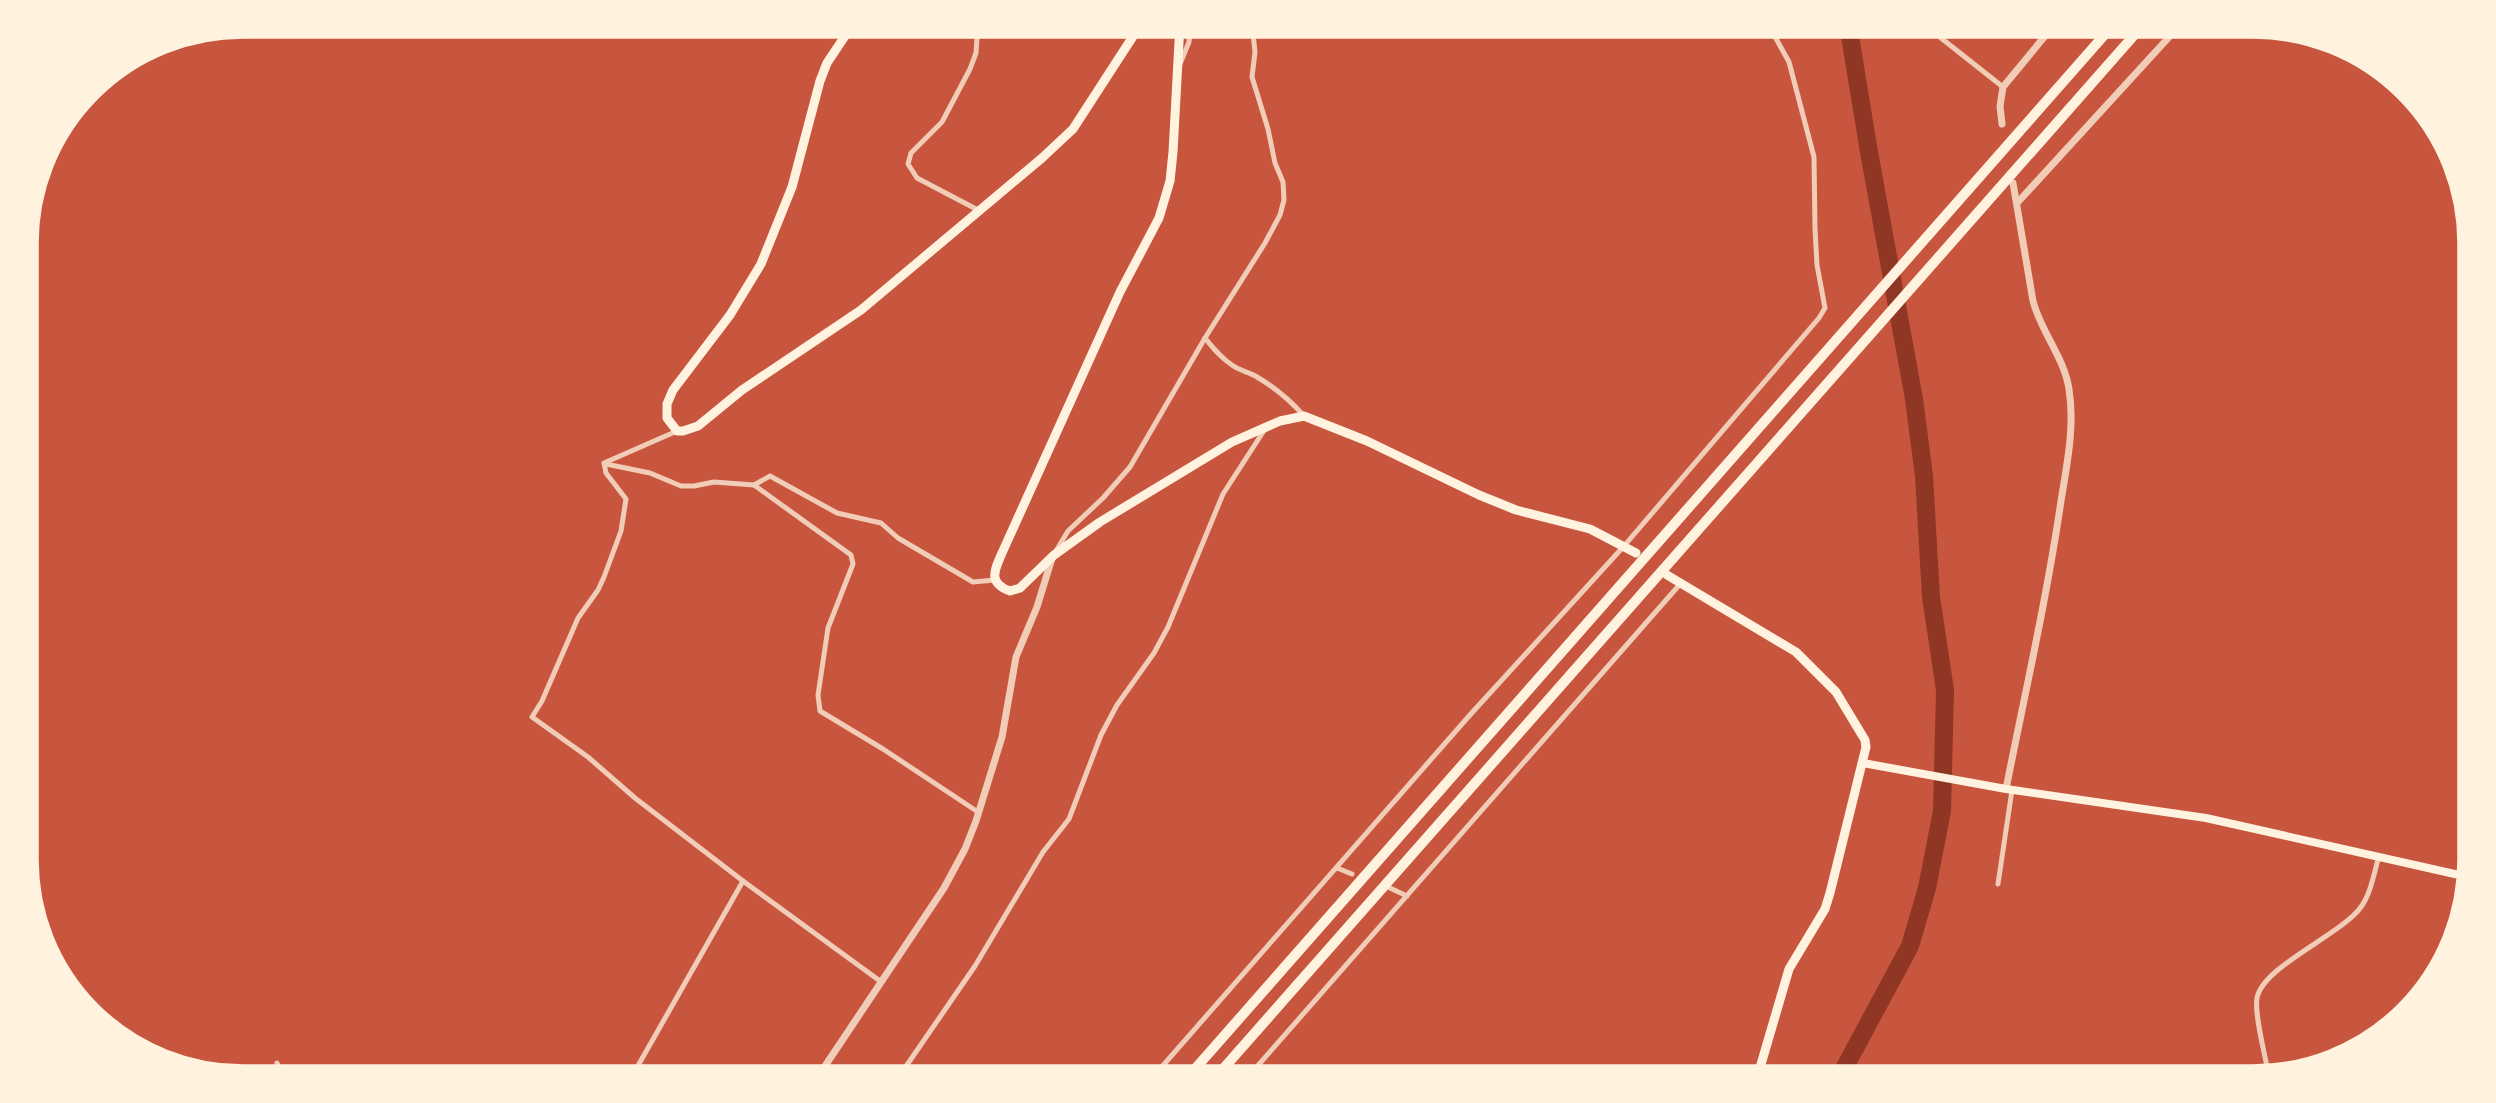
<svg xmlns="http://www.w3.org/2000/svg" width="2496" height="1103" viewBox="0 0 2496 1103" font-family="Barlow,sans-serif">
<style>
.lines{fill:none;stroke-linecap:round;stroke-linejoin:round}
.river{stroke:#8f3625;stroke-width:18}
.minor{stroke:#f1ccb7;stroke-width:5}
.tertiary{stroke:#f1ccb7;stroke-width:7}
.secondary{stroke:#fff3e0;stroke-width:8}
.primary{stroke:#fff3e0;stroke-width:9}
.motorway{stroke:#fff3e0;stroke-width:10}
.rim{fill:none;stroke:#fff3e0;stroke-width:3.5}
</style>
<rect width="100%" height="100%" fill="#c8553d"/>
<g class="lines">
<!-- river -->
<polyline class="river" points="1839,1078 1910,946 1927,888 1942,811 1945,690 1931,597 1924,476 1914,399 1869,152 1848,24"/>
<!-- minor -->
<g class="minor">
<polyline points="978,24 976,53 970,69 942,122 911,153 908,164 917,178 978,210"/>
<polyline points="1938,24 1941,38 2003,87"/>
<polyline points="1180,64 1189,42 1191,24"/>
<path d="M1205 338C1213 348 1221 358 1232 365 1240 371 1249 372 1257 377 1274 387 1291 401 1304 416"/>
<polyline points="677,431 604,463 606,473 626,499 621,531 604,577 598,590 578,618 542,701 532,717 588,757 635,798 743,881 880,981"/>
<polyline points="606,464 650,473 681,486 694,486 714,482 754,485 851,555 853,564 828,628 818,695 820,711 883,749 978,812"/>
<polyline points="754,485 770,476 837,513 881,523 898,538 973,582 995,580"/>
<polyline points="1056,551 1068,531 1103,498 1130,467 1205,338 1265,243 1280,215 1284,200 1283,182 1275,163 1268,129 1252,77 1255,52 1252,24"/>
<polyline points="1337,868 1352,874"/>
<polyline points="1998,884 2012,790"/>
<polyline points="1390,888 1407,896"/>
<polyline points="277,1063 283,1078"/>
<path d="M2269 1077C2266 1058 2254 1015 2257 998 2263 966 2341 935 2361 907 2371 893 2374 873 2379 856"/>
<polyline points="550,1078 558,1078"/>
<polyline points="631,1078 743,881"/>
<polyline points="898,1078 975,966 1043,852 1069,819 1101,735 1117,705 1154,653 1168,627 1223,494 1265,429"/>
<polyline points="1152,1078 1469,716 1624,546 1819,318 1825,308 1817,265 1815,229 1814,157 1789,62 1768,24"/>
<polyline points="1247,1078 1681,583"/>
</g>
<!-- tertiary -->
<g class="tertiary">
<polyline points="2002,124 2000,106 2003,87 2055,24"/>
<polyline points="2018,202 2181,24"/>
<path d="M2006 789C2025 693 2047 597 2061 501 2067 464 2075 426 2069 389 2064 357 2041 332 2033 301L2013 183"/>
<polyline points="817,1078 944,888 965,849 976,821 1002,737 1016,657 1037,607 1053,555"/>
</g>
<!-- secondary -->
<polyline class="secondary" points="1863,763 2006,789 2206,818 2468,877"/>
<!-- primary -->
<g class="primary">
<polyline points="853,24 827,63 820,81 792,187 761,264 730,315 673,390 667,404 667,418 677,431 683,431 698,426 742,390 861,310 1042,158 1073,129 1141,24"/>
<path d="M1180 24 1173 152 1170 181 1159 218 1120 292 1002 553C994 571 988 583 1010 591L1020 588 1054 555 1100 522 1232 442 1280 421 1304 416 1367 441 1479 495 1516 510 1590 529 1636 553"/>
<polyline points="1667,575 1796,652 1836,692 1865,740 1866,747 1830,893 1825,909 1789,969 1757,1078"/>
</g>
<!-- motorway -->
<g class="motorway">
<polyline points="1187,1078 2114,24"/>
<polyline points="1215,1078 2144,24"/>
</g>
</g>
<!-- crop -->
<path d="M0 0H2496V1103H0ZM243 37H2253A206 206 0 0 1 2459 243V860A206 206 0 0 1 2253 1066H243A206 206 0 0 1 37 860V243A206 206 0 0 1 243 37Z" fill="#fff3e0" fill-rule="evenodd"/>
<path class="rim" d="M243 37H2253A206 206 0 0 1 2459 243V860A206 206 0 0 1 2253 1066H243A206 206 0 0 1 37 860V243A206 206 0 0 1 243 37Z"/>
</svg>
